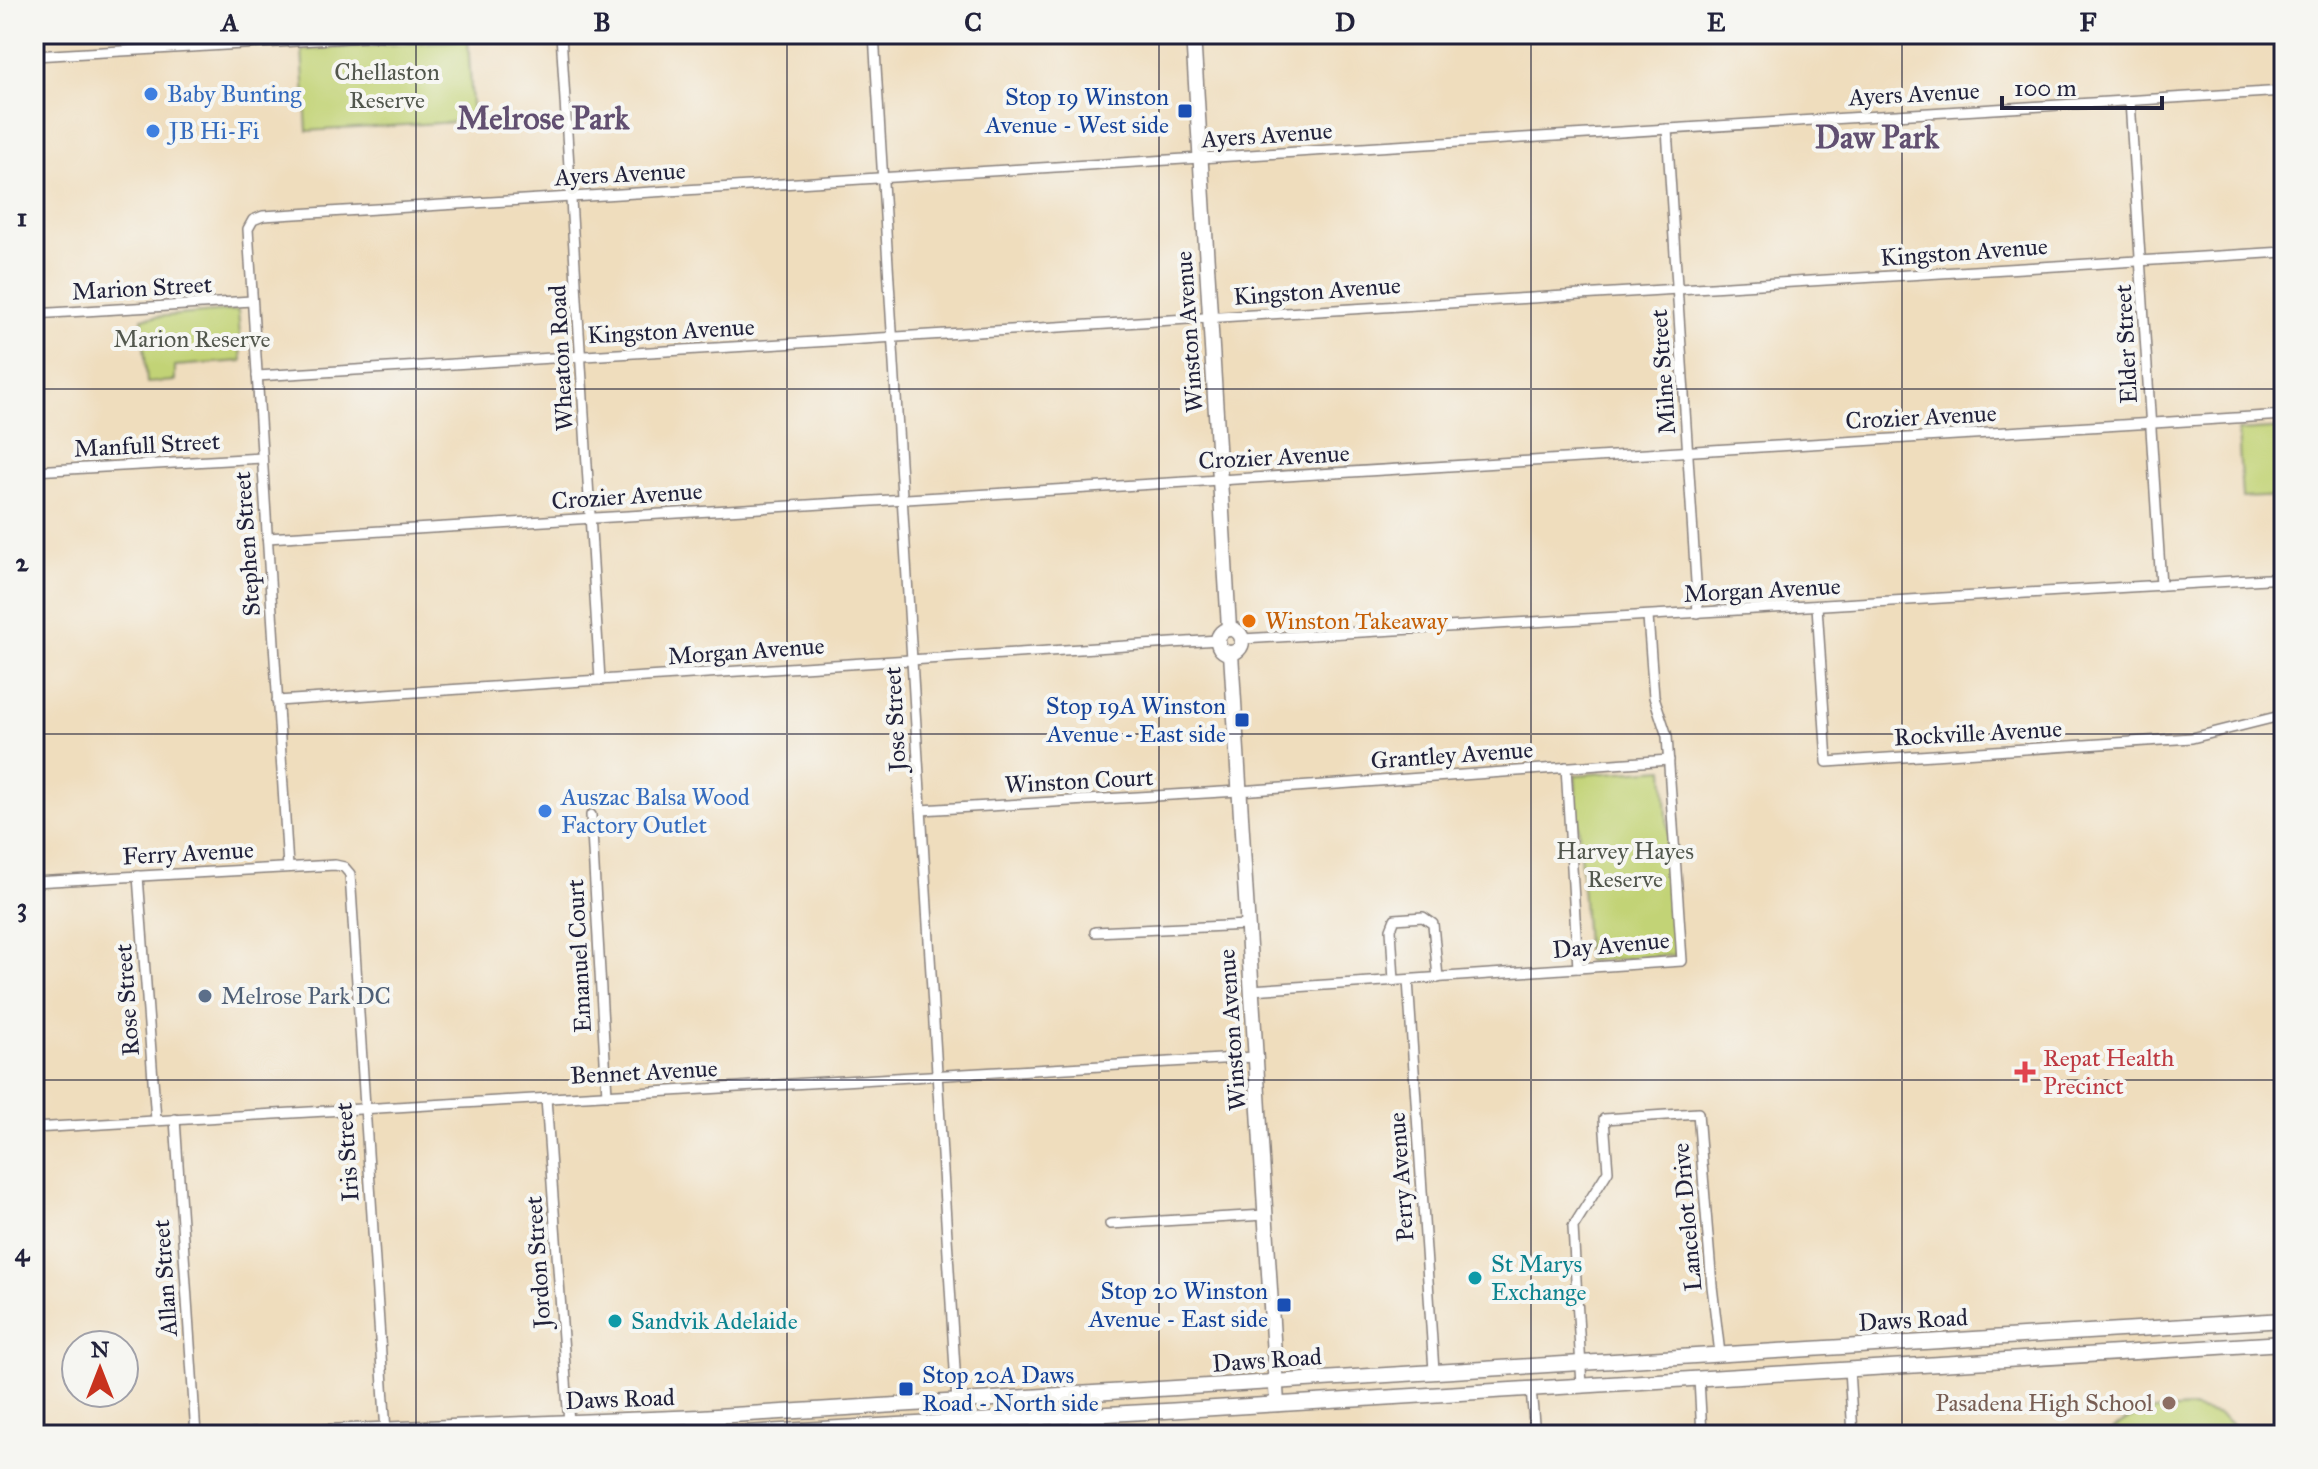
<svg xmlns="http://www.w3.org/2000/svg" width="2318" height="1469" viewBox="0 0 2318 1469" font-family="'IM FELL Great Primer',serif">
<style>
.green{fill:#c2d376;stroke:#727a58;stroke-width:2}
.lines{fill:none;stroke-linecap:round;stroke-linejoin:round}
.street-casing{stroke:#88807c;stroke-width:12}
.secondary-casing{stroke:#88807c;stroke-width:17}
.street{stroke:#fff;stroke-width:9}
.secondary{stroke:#fff;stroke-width:14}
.grid{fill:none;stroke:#22223b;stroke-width:2;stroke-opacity:0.55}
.shop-dot{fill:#3f7fe0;stroke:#f6f6f2;stroke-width:3}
.transit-dot{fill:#1a4fb4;stroke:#f6f6f2;stroke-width:3}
.food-dot{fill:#e8710a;stroke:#f6f6f2;stroke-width:3}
.service-dot{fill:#5c6f8a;stroke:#f6f6f2;stroke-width:3}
.health-dot{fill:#e0444e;stroke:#f6f6f2;stroke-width:3}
.culture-dot{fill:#0f9aa8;stroke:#f6f6f2;stroke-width:3}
.education-dot{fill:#8d6e63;stroke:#f6f6f2;stroke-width:3}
.labels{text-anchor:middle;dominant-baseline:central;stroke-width:8;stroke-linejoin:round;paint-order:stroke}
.park-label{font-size:24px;fill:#52574d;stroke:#f6f6f2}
.shop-label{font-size:24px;fill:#366cbe;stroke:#f6f6f2;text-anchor:start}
.street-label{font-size:24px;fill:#22223b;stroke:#f6f6f2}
.transit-label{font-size:24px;fill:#164399;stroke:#f6f6f2;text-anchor:end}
.food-label{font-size:24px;fill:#c56008;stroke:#f6f6f2;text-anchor:start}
.service-label{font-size:24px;fill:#4e5e75;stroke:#f6f6f2;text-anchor:start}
.health-label{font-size:24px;fill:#be3a42;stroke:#f6f6f2;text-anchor:start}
.culture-label{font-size:24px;fill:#0d838f;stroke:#f6f6f2;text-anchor:start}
.education-label{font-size:24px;fill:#785e54;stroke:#f6f6f2;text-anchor:end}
.district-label{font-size:32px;font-weight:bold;fill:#625071;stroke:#f6f6f2}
.neatline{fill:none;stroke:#22223b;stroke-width:3}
.grid-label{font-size:26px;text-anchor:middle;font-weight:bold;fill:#22223b}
</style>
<rect width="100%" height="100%" fill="#f6f6f2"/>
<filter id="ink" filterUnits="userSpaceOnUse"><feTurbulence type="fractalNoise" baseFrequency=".0125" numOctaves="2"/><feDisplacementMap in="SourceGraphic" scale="16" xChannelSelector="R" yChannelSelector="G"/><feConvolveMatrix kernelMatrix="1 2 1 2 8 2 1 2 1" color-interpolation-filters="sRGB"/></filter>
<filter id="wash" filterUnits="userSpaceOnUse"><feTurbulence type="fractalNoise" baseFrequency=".006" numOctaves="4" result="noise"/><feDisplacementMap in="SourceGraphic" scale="32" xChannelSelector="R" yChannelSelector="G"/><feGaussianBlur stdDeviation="1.8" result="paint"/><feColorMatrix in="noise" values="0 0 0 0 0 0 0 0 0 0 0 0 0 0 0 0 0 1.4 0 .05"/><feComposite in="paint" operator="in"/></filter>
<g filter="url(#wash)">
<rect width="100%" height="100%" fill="#efddbd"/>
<!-- green -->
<g class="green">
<polygon points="468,40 473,121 307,131 302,50"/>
<polygon points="238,310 242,361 175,366 175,381 147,383 142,318"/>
<polygon points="2284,428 2284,496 2242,498 2238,431"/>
<polygon points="1664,769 1676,955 1587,961 1575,775"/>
<path d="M2191 1408 2219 1415 2248 1435H2107C2135 1409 2155 1410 2191 1408Z"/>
</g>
</g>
<g filter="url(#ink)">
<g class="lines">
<!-- street casing -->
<g class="street-casing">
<g id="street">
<polyline points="561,34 600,680"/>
<polyline points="874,34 957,1402"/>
<polyline points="34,56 417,34"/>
<polyline points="2130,101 2161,585"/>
<polyline points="1667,129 1698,613"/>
<polyline points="34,314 252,301"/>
<polyline points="257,376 2284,252"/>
<polyline points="34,471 262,458"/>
<polyline points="267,538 2284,415"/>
<polyline points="1817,606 1827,762 2192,738 2284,715"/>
<polyline points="1242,639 2284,578"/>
<polyline points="277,701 1218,640"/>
<polyline points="1566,767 1578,968"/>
<polyline points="921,810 1239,791 1669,760"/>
<polyline points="591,815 607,1095"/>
<polyline points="288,867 248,229 253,220 263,216 2284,91"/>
<polyline points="138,876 156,1120"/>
<polyline points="34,882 335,865 344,867 350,874 386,1432"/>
<polyline points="1095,932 1247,925"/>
<polyline points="1408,980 1434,1371"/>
<polyline points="1394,981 1391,929 1395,919 1423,917 1433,924 1438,978"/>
<polyline points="1251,990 1682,961 1667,736 1654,697 1648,617"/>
<polyline points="546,1098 569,1423"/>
<polyline points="175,1119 196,1435"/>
<polyline points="34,1128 1255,1057"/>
<polyline points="1110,1224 1265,1215"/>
<polyline points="1849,1369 1853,1435"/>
<polyline points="1699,1379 1702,1435"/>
<polyline points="1582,1386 1573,1227 1608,1171 1604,1119 1698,1113 1712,1286 1720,1354"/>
<polyline points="1531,1389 1535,1435"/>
</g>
</g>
<!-- secondary casing -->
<g class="secondary-casing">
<g id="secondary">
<polyline points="1193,34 1229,628"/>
<circle cx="1230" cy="641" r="12"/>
<polyline points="1231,653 1277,1404"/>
<polyline points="1037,1410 1038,1435"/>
<polyline points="252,1435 700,1417 2284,1320"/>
<polyline points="707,1435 1165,1411 2284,1343"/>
</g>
</g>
<!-- street -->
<use href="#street" class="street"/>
<!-- secondary -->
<use href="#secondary" class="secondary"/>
</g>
</g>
<!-- grid -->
<path class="grid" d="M416 34V1435M787 34V1435M1159 34V1435M1531 34V1435M1902 34V1435M34 389H2284M34 734H2284M34 1080H2284"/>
<!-- markers -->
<g class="shop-dot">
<circle cx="151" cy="94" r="8"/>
<circle cx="153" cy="131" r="8"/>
<circle cx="545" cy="811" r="8"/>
</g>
<g class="transit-dot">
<rect x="1177" y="103" width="16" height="16" rx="4"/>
<rect x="1234" y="712" width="16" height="16" rx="4"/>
<rect x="1276" y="1297" width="16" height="16" rx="4"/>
<rect x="898" y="1381" width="16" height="16" rx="4"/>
</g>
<circle class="food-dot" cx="1249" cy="621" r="8"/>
<circle class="service-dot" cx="205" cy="996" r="8"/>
<path class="health-dot" d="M2021 1060h8v8h8v8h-8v8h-8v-8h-8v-8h8z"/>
<g class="culture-dot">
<circle cx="1475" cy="1278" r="8"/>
<circle cx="615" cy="1321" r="8"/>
</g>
<circle class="education-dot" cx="2169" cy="1403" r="8"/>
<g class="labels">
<!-- park labels -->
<g class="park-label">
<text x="387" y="72">Chellaston<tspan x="387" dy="28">Reserve</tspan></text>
<text x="192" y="339">Marion Reserve</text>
<text x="1625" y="851">Harvey Hayes<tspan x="1625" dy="28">Reserve</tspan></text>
</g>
<!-- shop labels -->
<g class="shop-label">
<text x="167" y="94">Baby Bunting</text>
<text x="169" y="131">JB Hi-Fi</text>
<text x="561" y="797">Auszac Balsa Wood<tspan x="561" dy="28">Factory Outlet</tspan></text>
</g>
<!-- street labels -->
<g class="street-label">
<text transform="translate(1914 94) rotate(-3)">Ayers Avenue</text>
<text transform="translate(1267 135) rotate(-4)">Ayers Avenue</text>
<text transform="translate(620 174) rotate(-3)">Ayers Avenue</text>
<text transform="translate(1964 252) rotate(-4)">Kingston Avenue</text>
<text transform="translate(142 288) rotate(-3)">Marion Street</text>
<text transform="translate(1317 291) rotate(-4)">Kingston Avenue</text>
<text transform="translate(671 331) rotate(-3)">Kingston Avenue</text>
<text transform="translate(1189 332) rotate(-94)">Winston Avenue</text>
<text transform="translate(2126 344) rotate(-93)">Elder Street</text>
<text transform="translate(561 358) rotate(-93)">Wheaton Road</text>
<text transform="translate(1663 372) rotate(-94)">Milne Street</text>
<text transform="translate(1921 417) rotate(-3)">Crozier Avenue</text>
<text transform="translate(147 445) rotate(-3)">Manfull Street</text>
<text transform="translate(1274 457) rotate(-3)">Crozier Avenue</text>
<text transform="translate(627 496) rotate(-4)">Crozier Avenue</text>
<text transform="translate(247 544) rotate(-94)">Stephen Street</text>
<text transform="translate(1762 590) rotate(-3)">Morgan Avenue</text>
<text transform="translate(746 651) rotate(-4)">Morgan Avenue</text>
<text transform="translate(895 719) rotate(-93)">Jose Street</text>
<text transform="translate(1978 733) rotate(-3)">Rockville Avenue</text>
<text transform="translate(1452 755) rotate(-4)">Grantley Avenue</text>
<text transform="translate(1079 781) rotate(-3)">Winston Court</text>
<text transform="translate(188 853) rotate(-3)">Ferry Avenue</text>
<text transform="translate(1611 945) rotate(-5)">Day Avenue</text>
<text transform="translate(579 956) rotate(-93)">Emanuel Court</text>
<text transform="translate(127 1000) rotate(-94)">Rose Street</text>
<text transform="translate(1232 1030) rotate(-94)">Winston Avenue</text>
<text transform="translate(644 1072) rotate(-3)">Bennet Avenue</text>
<text transform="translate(347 1152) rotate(-94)">Iris Street</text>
<text transform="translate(1401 1177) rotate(-94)">Perry Avenue</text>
<text transform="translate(1687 1217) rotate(-95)">Lancelot Drive</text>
<text transform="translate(538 1262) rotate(-94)">Jordon Street</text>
<text transform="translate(165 1278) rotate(-94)">Allan Street</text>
<text transform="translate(1913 1320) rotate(-3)">Daws Road</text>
<text transform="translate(1267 1360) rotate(-4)">Daws Road</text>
<text transform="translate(620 1399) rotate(-2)">Daws Road</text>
</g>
<!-- transit labels -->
<g class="transit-label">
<text x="1169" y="97">Stop 19 Winston<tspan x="1169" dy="28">Avenue - West side</tspan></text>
<text x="1226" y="706">Stop 19A Winston<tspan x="1226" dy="28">Avenue - East side</tspan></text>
<text x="1268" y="1291">Stop 20 Winston<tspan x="1268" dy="28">Avenue - East side</tspan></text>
<text x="922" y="1375" text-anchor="start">Stop 20A Daws<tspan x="922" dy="28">Road - North side</tspan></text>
</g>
<!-- food labels -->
<g class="food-label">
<text x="1265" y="621">Winston Takeaway</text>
</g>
<!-- service labels -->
<g class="service-label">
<text x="221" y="996">Melrose Park DC</text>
</g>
<!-- health labels -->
<g class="health-label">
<text x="2043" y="1058">Repat Health<tspan x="2043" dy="28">Precinct</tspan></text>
</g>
<!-- culture labels -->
<g class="culture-label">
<text x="1491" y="1264">St Marys<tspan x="1491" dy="28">Exchange</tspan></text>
<text x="631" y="1321">Sandvik Adelaide</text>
</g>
<!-- education labels -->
<g class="education-label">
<text x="2153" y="1403">Pasadena High School</text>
</g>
<!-- district labels -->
<g class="district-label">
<text x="543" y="118">Melrose Park</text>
<text x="1877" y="137">Daw Park</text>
</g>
</g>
<!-- margin -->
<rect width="2318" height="1469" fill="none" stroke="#f6f6f2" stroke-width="88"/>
<!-- north arrow -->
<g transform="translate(100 1369)"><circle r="38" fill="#f6f6f2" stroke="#a1a1a9" stroke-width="2"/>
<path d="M0-6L14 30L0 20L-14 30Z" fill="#c8321e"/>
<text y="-12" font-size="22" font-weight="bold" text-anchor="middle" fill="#22223b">N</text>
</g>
<!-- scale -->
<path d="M2002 96v12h160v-12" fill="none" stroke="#22223b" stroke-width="4"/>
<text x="2014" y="96" font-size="24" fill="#22223b" stroke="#f6f6f2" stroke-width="6" paint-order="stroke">100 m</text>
<rect x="44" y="44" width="2230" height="1381" class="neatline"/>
<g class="grid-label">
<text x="230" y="31">A</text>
<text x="602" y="31">B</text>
<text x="973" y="31">C</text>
<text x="1345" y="31">D</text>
<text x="1716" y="31">E</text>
<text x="2088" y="31">F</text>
<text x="22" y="226">1</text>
<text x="22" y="571">2</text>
<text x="22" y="916">3</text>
<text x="22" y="1261">4</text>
</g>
</svg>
